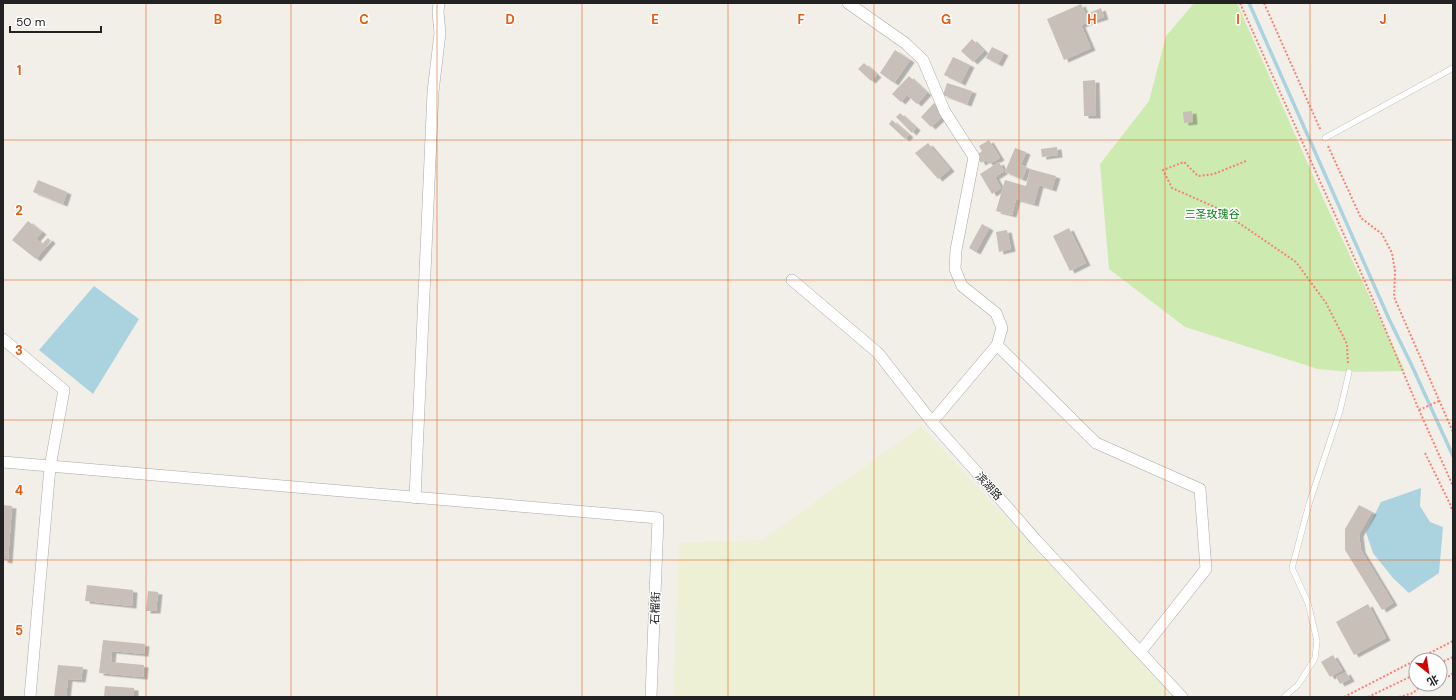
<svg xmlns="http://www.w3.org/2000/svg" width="1456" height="700" viewBox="0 0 1456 700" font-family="'DM Sans','Noto Sans SC',sans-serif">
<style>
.farmland{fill:#eef0d5}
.grass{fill:#cdebb0}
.water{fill:#aad3df}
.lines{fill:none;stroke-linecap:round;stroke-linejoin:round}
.stream{stroke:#aad3df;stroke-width:3.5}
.building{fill:#c7bfb8;filter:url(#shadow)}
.service-casing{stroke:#a9a9a9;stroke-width:6}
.minor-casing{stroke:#a9a9a9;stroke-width:12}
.path{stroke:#fa8072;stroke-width:2;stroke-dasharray:2 2;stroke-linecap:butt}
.service{stroke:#fff;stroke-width:5.5}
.minor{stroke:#fff;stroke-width:11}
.grid{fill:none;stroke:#e8590c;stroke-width:1;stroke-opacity:0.55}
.labels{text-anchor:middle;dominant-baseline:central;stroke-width:3;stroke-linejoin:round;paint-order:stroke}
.park-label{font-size:11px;fill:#0c8416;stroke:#fff}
.street-label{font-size:11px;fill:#222;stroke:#fff}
.grid-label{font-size:13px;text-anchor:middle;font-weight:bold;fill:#e8590c;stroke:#fff;stroke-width:3;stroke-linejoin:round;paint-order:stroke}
</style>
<defs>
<filter id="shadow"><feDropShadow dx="4.5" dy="2.5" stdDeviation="0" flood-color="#0004"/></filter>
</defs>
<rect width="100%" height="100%" fill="#f2efe9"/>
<!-- farmland -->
<polygon class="farmland" points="921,426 1173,697 673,697 679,543 762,540"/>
<!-- grass -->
<polygon class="grass" points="1194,3 1237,3 1327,207 1405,371 1349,372 1318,369 1185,327 1109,269 1100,164 1149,101 1166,36"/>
<!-- water -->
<g class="water">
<polygon points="94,286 139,319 93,394 39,350"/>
<polygon points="1421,488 1420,506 1430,522 1443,527 1439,573 1409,593 1393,578 1373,553 1366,532 1381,502"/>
</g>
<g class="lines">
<!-- stream -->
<polyline class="stream" points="1249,3 1389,319 1412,366 1453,456"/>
</g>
<!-- building -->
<g class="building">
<polygon points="1081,4 1089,22 1081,25 1091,48 1064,60 1047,19"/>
<polygon points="1101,8 1104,17 1092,21 1089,13"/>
<polygon points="972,39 984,51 973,62 961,51"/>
<polygon points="992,47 1004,53 998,64 986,58"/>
<polygon points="895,50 910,60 894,83 880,73"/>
<polygon points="953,57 970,65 961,83 944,75"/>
<polygon points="864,63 877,75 871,81 858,69"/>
<polygon points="909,76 927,93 917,104 907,95 901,102 892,94"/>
<polygon points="1095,80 1096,116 1084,116 1083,81"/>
<polygon points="947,83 972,91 967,104 943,95"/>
<polygon points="934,103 945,114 931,127 921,117"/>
<polygon points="1192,111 1193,122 1184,123 1183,112"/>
<polygon points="900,113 916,128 912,133 896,117"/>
<polygon points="892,120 909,135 905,139 889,124"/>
<polygon points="989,140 1000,158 989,164 986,160 981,163 977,155 982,151 979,146"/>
<polygon points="928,143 950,169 938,179 915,153"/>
<polygon points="1057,147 1058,155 1042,157 1041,149"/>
<polygon points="1015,148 1026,152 1021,165 1027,167 1022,179 1005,172"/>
<polygon points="999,162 1004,171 995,177 1001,188 992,194 980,174"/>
<polygon points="1030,169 1056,176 1052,189 1039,185 1034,204 1016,199 1012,215 996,211 1005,180 1026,186"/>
<polygon points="38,180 67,192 63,204 33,192"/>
<polygon points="28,221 42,232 36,239 42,244 48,238 51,241 36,259 12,240"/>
<polygon points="982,224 989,228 976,252 969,248"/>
<polygon points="1069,228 1086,263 1070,271 1053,236"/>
<polygon points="1007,230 1011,249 999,252 996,232"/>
<polygon points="3,505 12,506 8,561 3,560"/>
<polygon points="1359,505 1372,512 1359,534 1361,550 1393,603 1382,610 1345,550 1345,529"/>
<polygon points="87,585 133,590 132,606 85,601"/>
<polygon points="148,591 158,592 156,611 146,611"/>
<polygon points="1368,604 1386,638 1354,655 1336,622"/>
<polygon points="103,640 145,644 144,654 112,651 111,662 144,665 143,677 99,673"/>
<polygon points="1333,655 1342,670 1330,677 1321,662"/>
<polygon points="58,665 83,667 81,680 68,679 66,697 54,697"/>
<polygon points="1346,672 1350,679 1340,684 1336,677"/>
<polygon points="105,686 134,688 134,697 104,697"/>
</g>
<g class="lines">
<!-- service casing -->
<g class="service-casing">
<g id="service">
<polyline points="1325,138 1453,68"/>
<polyline points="1284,697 1298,685 1315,658 1317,641 1308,603 1292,568 1309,504 1340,411 1349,372"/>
</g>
</g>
<!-- minor casing -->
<g class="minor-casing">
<g id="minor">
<polyline points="848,3 905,43 923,60 945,112 974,157 956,250 955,269 962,286 996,313 1002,328 997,345 1096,443 1200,489 1206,569 1141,651"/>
<polyline points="792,280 878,353 932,422 981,477 1035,539 1182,697"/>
<polyline points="3,339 64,390 50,467 30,697"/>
<polyline points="932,422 997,345"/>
<polyline points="3,462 658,518 651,697"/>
<polyline points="415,498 433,92 440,33 438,12 439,3"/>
</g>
</g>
<!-- path -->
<g class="path">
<polyline points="1240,3 1371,295 1419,410 1453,486"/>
<polyline points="1264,3 1321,131"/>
<polyline points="1328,146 1361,218 1382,234 1392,253 1395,271 1394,297 1453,432"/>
<polyline points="1246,161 1214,174 1198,176 1184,162 1163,170 1172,188 1217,208 1296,262 1326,303 1347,344 1348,365"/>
<polyline points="1419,410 1439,401"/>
<polyline points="1425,453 1451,506 1453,508"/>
<polyline points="1451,507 1453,512"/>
<polyline points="1440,663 1453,657"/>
<polyline points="1440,677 1450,676 1453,673"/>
<polyline points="1344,697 1453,641"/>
<polyline points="1368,697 1416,674"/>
<polyline points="1399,697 1413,693 1423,684"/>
</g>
<!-- service -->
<use href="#service" class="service"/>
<!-- minor -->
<use href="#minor" class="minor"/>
</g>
<!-- grid -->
<path class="grid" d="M146 3V697M291 3V697M437 3V697M582 3V697M728 3V697M874 3V697M1019 3V697M1165 3V697M1310 3V697M3 140H1453M3 280H1453M3 420H1453M3 560H1453"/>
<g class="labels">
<!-- park labels -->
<g class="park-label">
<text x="1212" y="214">三圣玫瑰谷</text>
</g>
<!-- street labels -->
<g class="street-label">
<text transform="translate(989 486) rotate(48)">滨湖路</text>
<text transform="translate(655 608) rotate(-88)">石榴街</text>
</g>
</g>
<g class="grid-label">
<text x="218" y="24">B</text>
<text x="364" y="24">C</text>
<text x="510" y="24">D</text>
<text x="655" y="24">E</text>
<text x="801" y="24">F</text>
<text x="946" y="24">G</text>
<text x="1092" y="24">H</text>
<text x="1238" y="24">I</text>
<text x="1383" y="24">J</text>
<text x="19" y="75">1</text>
<text x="19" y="215">2</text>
<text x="19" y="355">3</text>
<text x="19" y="495">4</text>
<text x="19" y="635">5</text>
</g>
<!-- border -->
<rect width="1456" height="700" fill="none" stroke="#222222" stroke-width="8"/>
<!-- north arrow -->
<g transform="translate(1428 672) rotate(150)"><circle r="19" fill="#ffffff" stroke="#a7a7a7"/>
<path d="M0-3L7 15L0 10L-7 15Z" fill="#d40000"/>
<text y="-6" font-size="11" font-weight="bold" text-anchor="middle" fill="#222222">北</text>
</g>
<!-- scale -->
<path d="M10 26v6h91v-6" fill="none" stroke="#222222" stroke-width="2"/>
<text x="16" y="26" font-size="12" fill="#222222" stroke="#ffffff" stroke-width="3" paint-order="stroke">50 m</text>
</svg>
